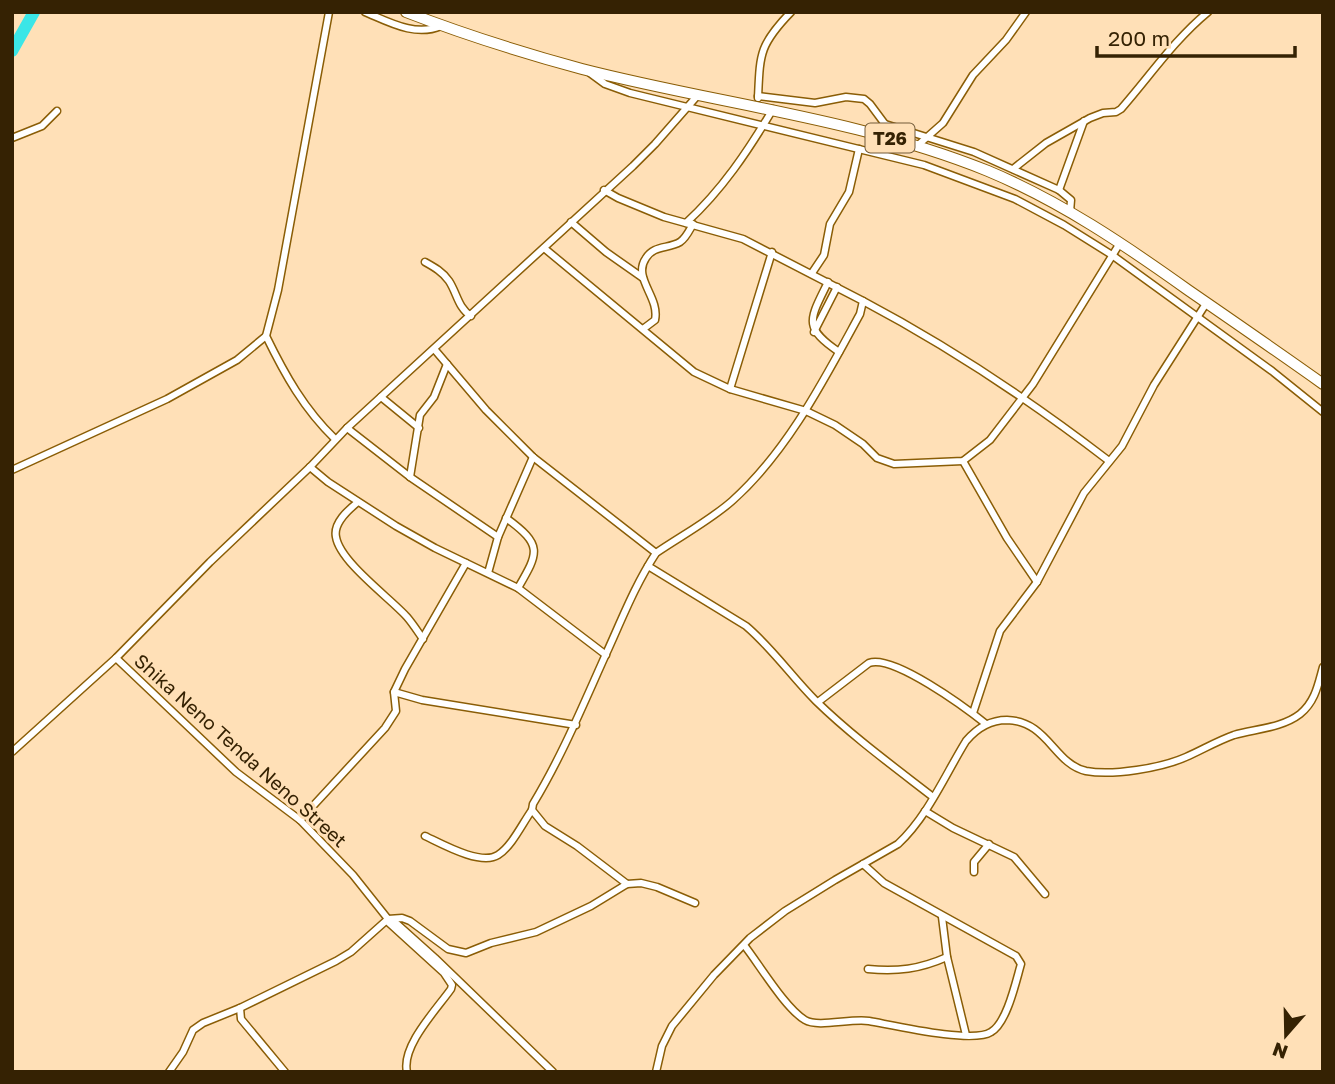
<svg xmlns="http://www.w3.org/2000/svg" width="1335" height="1084" viewBox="0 0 1335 1084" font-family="'Golos Text',sans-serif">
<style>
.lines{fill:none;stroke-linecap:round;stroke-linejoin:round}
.river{stroke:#3be6e7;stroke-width:12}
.minor-casing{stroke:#8a5d06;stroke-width:9}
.trunk-casing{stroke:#8a5d06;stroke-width:12}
.minor{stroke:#fff;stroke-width:6}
.trunk{stroke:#fff;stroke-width:10}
.labels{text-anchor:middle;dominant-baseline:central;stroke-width:6;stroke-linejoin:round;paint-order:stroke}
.shield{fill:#ffe0b7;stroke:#725b39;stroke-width:2}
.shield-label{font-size:18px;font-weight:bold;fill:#352203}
.street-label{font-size:19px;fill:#352203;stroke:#ffe0b7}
</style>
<rect width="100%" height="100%" fill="#ffe0b7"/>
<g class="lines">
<!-- river -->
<polyline class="river" points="12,51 34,12"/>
<!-- minor casing -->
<g class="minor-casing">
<g id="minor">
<path d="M365 12C389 22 415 37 441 26"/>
<polyline points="590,73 605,84 630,93 924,165 1015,199 1064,225 1112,255 1272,371 1323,412"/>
<polyline points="758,96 815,103 846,97 864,99 870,104 896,139"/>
<path d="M758 98C760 54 759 45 791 12"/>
<polyline points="885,124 974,152 1059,190 1071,200 1070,212"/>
<polyline points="12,138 42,126 57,111"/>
<polyline points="917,146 943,123 973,75 1006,40 1026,12"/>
<path d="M1013 169 1046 143 1090 118 1103 113 1116 112 1121 109C1150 76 1174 40 1208 12"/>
<path d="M604 190 618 198 664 217 743 239 863 301 860 314C825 378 788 451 732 501 709 521 681 536 656 553 635 585 622 619 606 654 583 705 562 756 533 804L532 810 545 826 577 846 627 884"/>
<polyline points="1059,190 1084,121"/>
<polyline points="571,222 606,252 643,278"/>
<path d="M686 223C722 190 748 151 773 109"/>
<polyline points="544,248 694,372 730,389 806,411 835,425 863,444 877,458 894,464 963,461 990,440 1033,384 1120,243"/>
<path d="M425 262C434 267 443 272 449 281 457 293 458 308 471 316"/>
<polyline points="812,273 824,255 830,224 849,192 859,149"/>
<path d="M828 282C810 319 802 327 839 352"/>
<path d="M863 301C950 347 1031 401 1109 461"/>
<path d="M643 329 655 320C660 297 632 278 646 258 654 245 668 249 680 242 686 238 689 231 693 224"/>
<polyline points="814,332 837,287"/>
<path d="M266 336C285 375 304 409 335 439"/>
<polyline points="435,350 486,410 533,457 656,553"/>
<polyline points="730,389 772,252"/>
<polyline points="381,397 419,428"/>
<polyline points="347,428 410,477 498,537"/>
<polyline points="963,461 1007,538 1037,582"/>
<polyline points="310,467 328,482 396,526 435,548 518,588 606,655"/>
<polyline points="12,470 167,399 237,360 266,336 278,290 329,12"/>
<polyline points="410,477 420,415 434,397 447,364"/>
<path d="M358 502C348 510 333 523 336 537 340 562 390 598 407 617 413 624 418 632 423 639"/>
<path d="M506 518C543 545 539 552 518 588"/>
<path d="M648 566 746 626C772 648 792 677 816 701 852 736 893 766 933 797"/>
<polyline points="488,573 498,537 533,457"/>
<polyline points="116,658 236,772 300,820 353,875 388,919 396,923 435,958 553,1072"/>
<polyline points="394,692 422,700 576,725"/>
<path d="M818 702 869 663C893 654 966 708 986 724"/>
<polyline points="973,713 1000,631 1037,582 1084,493 1122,446 1154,385 1207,302"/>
<polyline points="12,752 116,658 210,562 310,467 347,428 633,166 655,144 698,95"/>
<polyline points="925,811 953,828 1014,857 1045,894"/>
<polyline points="300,820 385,728 396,711 394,692 405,669 466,563"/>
<path d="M425 836C442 844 481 866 498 855 512 846 522 824 532 810"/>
<polyline points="974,872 974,862 989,844"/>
<polyline points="942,917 947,957 966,1035"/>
<path d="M388 922 444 973 452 985 451 989C437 1009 401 1046 407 1072"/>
<path d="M744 945C759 964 785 1008 805 1020 818 1028 851 1018 869 1021 892 1025 973 1044 991 1032 1007 1023 1016 981 1021 964L1016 956 884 883 863 864"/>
<path d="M868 969C897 972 920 969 947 957"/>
<polyline points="240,1008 241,1019 285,1072"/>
<polyline points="169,1072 183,1052 193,1030 203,1023 240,1008 336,961 351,952 388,919 402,918 410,921 448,949 466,953 491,943 536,932 591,906 627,884 641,883 657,887 695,903"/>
<path d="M656 1072 662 1046 672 1026 714 975 750 938 785 911 835 880 898 844C928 816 945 775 966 741 977 728 990 720 1007 720 1048 721 1054 764 1086 771 1113 776 1161 768 1186 757 1202 750 1217 741 1234 735 1255 729 1282 728 1300 714 1315 702 1318 685 1323 667"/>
</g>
</g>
<!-- trunk casing -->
<g class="trunk-casing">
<path id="trunk" d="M406 12C463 34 523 53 582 69 718 104 857 118 988 171 1060 201 1125 245 1188 290 1233 321 1278 352 1323 384"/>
</g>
<!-- minor -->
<use href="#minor" class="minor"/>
<!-- trunk -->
<use href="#trunk" class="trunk"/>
</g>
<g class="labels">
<!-- shield labels -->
<rect class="shield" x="865.5" y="123.5" width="49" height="29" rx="5"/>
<g class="shield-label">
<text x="890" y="138">T26</text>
</g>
<!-- street labels -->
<g class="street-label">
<text transform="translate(241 750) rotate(42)">Shika Neno Tenda Neno Street</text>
</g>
</g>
<!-- border -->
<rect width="1335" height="1084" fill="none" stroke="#352203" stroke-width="28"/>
<!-- north arrow -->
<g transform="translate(1286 1035) rotate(200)" stroke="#ffe0b7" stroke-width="5" paint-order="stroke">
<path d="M0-5L12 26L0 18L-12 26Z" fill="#352203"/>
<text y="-10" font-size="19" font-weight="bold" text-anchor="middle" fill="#352203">N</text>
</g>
<!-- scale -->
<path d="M1097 46v10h198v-10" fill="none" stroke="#352203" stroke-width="3.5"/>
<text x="1108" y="46" font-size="21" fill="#352203" stroke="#ffe0b7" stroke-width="5" paint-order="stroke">200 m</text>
</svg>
